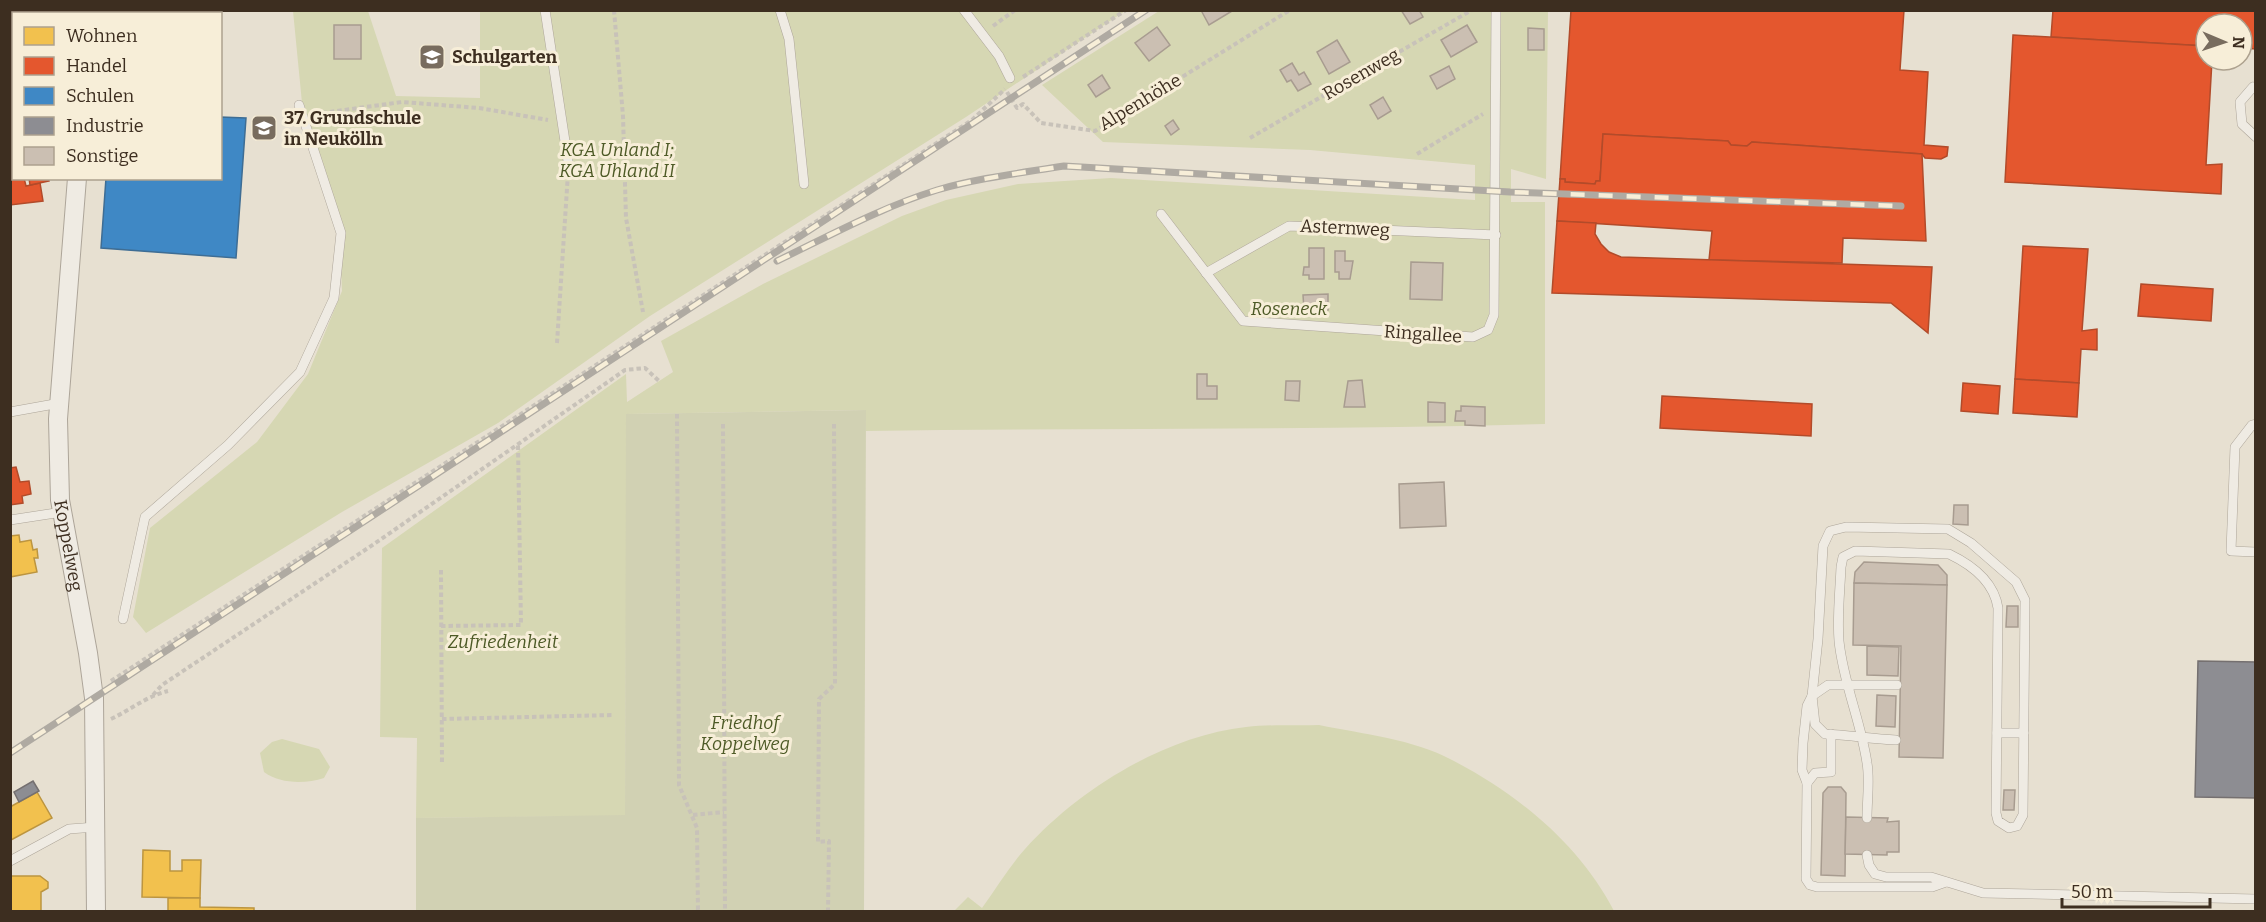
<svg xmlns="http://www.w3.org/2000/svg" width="2266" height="922" viewBox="0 0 2266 922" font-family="Bitter,serif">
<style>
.green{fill:#d6d7b3}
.cemetery{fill:#d1d1b3}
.homes{fill:#f2c14e;stroke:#bc9540;stroke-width:1.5}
.shops{fill:#e4572e;stroke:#b24b2a;stroke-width:1.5}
.schools{fill:#3f88c5;stroke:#3e6d94;stroke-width:1.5}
.industry{fill:#8d8d92;stroke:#757070;stroke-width:1.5}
.building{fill:#cbbfb2;stroke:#a89c90;stroke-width:1.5}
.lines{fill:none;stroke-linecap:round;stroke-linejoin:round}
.lane-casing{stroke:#ada599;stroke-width:10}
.street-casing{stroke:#ada599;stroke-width:20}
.path{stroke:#c8c2b9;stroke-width:4;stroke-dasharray:4.5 3;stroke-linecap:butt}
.lane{stroke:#efebe3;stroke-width:9}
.street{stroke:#efebe3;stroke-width:18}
.rail-casing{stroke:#afaaa2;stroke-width:7}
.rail{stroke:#f7eed8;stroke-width:4.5;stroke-dasharray:14;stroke-linecap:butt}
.labels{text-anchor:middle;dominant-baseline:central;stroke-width:6;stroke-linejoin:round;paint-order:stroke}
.poi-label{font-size:18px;font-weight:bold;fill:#3d2e20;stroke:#f7eed8;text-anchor:start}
.street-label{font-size:18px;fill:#3d2e20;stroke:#f7eed8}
.park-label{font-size:18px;font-style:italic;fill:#4d5a26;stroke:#f7eed8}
</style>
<rect width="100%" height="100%" fill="#e7e0d1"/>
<!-- green -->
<g class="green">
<polygon points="293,11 368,11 396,96 480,98 480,11 1125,11 966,117 650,316 498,423 342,512 146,633 133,617 150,528 257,442 308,374 342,291 339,222 303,113"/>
<path d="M1159 11H1548L1546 179 1511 169V202H1545V424C1319 430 1093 428 866 431L865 410 627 414 625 816 416 818 417 738 380 737 382 548 626 374 627 402 673 372 661 341 763 284 902 216 946 200 1018 184 1111 178 1475 200V165L1310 150 1103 142 1042 85Z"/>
<path d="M1319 725C1363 734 1413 739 1452 760 1518 794 1580 845 1614 911H954L968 897 982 908C996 889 1009 867 1025 849 1079 789 1165 736 1246 727 1270 724 1295 726 1319 725Z"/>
<path d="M282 739 319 749 330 767 324 778C305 784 280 784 264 772L260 753 272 742Z"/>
</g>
<!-- cemetery -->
<polygon class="cemetery" points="866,410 864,911 416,911 416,818 625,815 626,414"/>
<!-- homes -->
<g class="homes">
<polygon points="19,535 20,542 31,540 33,550 37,549 38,558 34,558 37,572 10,577 10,536"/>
<polygon points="37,792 52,818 11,840 10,807"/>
<polygon points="143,850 170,851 170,871 182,871 182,860 201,860 200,898 142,897"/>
<polygon points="10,876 40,876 48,882 48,888 41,892 41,912 10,912"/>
<polygon points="168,898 200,898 200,907 254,908 254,912 168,912"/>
</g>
<!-- shops -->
<g class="shops">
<polygon points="1571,10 1904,10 1900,70 1928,72 1924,145 1948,147 1947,156 1941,159 1925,158 1922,154 1752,142 1747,146 1731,145 1728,141 1603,134 1600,181 1596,181 1595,184 1565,182 1565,179 1560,179"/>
<polygon points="2053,10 2256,10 2256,49 2242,48 2242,24 2206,24 2206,46 2051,37"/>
<polygon points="2013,35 2206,46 2206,60 2212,60 2206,165 2222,164 2221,194 2005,182"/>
<polygon points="1603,134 1728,141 1731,145 1747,146 1752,142 1922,154 1926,241 1843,238 1842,263 1709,260 1712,231 1557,221 1560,179 1565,179 1565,182 1595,184 1596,181 1600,181"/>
<polygon points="14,152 14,178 24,178 26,186 40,183 43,201 10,205 10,153"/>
<polygon points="29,178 48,178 49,181 30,185"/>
<polygon points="1557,221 1596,223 1595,234 1601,244 1609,252 1621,257 1932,267 1928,333 1891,303 1552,293"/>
<polygon points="2023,246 2088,249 2082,331 2097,329 2097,350 2081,349 2079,383 2015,379"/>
<polygon points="2141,284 2213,289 2211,321 2138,316"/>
<polygon points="2015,379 2079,383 2077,417 2013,413"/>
<polygon points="1963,383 2000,386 1998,414 1961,411"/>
<polygon points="1662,396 1812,404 1811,436 1660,428"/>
<polygon points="16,467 20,482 29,481 31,494 22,496 23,503 10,505 10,468"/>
</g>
<!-- schools -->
<polygon class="schools" points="220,117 246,118 236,258 101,248 106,178 220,178"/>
<!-- industry -->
<g class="industry">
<polygon points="2198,661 2256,662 2256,798 2195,797"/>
<polygon points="33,781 39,791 19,802 14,792"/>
</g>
<!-- building -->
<g class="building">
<polygon points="1205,10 1231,10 1232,11 1209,25 1202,12"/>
<polygon points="1401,10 1419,10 1423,17 1410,24"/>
<rect x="334" y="25" width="27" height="34"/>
<polygon points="1467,25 1477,42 1451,57 1441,40"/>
<polygon points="1157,27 1170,45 1149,61 1135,43"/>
<polygon points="1528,28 1544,29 1544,50 1528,50"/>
<polygon points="1337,40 1350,62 1329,74 1317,52"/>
<polygon points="1292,63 1299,75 1304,72 1311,84 1298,91 1291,80 1287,82 1280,70"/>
<polygon points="1449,66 1455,79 1437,89 1430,76"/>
<polygon points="1102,75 1110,88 1096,97 1088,85"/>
<polygon points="1383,97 1391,111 1378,119 1370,105"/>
<polygon points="1173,120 1179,129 1171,135 1165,126"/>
<polygon points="1309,248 1324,248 1324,279 1309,279 1309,275 1303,275 1304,267 1309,267"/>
<polygon points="1335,251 1345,251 1345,261 1353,261 1350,279 1339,279 1339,272 1335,272"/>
<polygon points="1411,262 1443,263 1442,300 1410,299"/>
<polygon points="1328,294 1328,310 1304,310 1303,295"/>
<polygon points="1197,374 1207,374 1207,386 1217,386 1217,399 1197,399"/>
<polygon points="1362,380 1365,407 1344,407 1348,381"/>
<polygon points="1286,381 1300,381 1299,401 1285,400"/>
<polygon points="1428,402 1445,403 1445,422 1428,422"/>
<polygon points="1461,406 1485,407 1485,426 1465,425 1465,421 1455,421 1456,411 1461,411"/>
<polygon points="1444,482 1446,526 1400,528 1399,484"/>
<polygon points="1954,505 1968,505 1968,525 1953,524"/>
<polygon points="1864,562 1938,565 1947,575 1947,585 1854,583 1855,572"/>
<polygon points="1854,583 1947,585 1943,758 1899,757 1901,646 1853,645"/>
<polygon points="2007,606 2018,606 2018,627 2006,627"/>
<polygon points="1867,646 1899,647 1898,676 1867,675"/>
<polygon points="1877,695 1896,696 1895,727 1876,726"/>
<polygon points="1828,787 1841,787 1846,793 1845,876 1821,875 1823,793"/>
<polygon points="2004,790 2015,790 2014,810 2003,810"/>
<polygon points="1846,817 1888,818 1887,822 1899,821 1899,852 1887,852 1887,855 1845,854"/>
</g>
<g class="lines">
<!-- lane casing -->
<g class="lane-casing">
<g id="lane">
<polyline points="545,10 568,161"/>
<polyline points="780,10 789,39 804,184"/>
<polyline points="964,10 999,56 1010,78"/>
<polyline points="2256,89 2253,87 2240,102 2242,124 2256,137"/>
<polyline points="1161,214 1243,321 1473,337 1488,330 1494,315 1496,10"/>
<polyline points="1206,273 1289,226 1496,235"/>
<polyline points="10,412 60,403"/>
<polyline points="2256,424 2252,425 2235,447 2231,551 2256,552"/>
<polyline points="10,520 62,512"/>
<polyline points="123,619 145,517 228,445 300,372 334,298 341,233 299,105"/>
<polyline points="1897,685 1828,685 1812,696 1807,706 1803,743 1802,770 1807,783 1806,879 1810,885 1817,887 1932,887 1946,882"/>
<polyline points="1997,733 2024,733"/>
<polyline points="1807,783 1815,773 1831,772 1831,734"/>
<path d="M1867 818C1867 800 1870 780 1867 763 1861 722 1843 682 1839 641 1837 617 1840 591 1841 567L1843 557 1855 551 1949 554C1972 565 1994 581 1998 608L1996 813 1998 821 2009 828 2017 826 2023 815 2025 600 2016 582 1971 543 1948 529 1846 527 1830 531 1823 546 1818 639 1812 696 1815 724 1825 734C1849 735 1872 739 1896 740"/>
<polyline points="1867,855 1869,865 1875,874 1886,877 1931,877 1983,893 2256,899"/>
<polyline points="10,861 69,829 96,827"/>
</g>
</g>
<!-- street casing -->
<g class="street-casing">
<g id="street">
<polyline points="90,14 90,10"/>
<path id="s1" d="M77 178 58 419 60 500 88 653 94 698 96 912"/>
</g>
</g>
<!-- path -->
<g class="path">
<polyline points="614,10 623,116 626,218 643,312"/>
<polyline points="993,26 1015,10"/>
<polyline points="1023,77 1126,10"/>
<polyline points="1007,92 1017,108 1023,104 1041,123 1095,131 1290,10"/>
<polyline points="315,114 402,102 479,108 548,120"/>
<polyline points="1250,138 1472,10"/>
<polyline points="1417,154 1483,114"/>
<polyline points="557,343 568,173"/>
<polyline points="677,414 679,785 697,828 698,912"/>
<polyline points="723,424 725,912"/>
<polyline points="441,570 442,763"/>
<polyline points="441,626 521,625 518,444"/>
<polyline points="111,681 972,120 1005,89"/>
<polyline points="153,695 162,685 374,544 625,370 645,368 659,381"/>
<path d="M111 719C130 710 147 696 168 691"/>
<polyline points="442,719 613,715"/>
<polyline points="693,815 724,812"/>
<polyline points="828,912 829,841 818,842 819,699 835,684 834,423"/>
</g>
<!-- lane -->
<use href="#lane" class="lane"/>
<!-- street -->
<use href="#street" class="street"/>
<!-- rail casing -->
<g class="rail-casing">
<g id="rail">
<path d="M777 261C829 236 882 207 937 190 978 178 1021 173 1064 166L1510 192 1901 206"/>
<polyline points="10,753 1146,10"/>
</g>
</g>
<!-- rail -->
<use href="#rail" class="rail"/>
</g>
<!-- icons -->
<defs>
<g id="school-square" transform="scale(1.35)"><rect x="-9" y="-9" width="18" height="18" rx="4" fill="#786c5e" stroke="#f7eed8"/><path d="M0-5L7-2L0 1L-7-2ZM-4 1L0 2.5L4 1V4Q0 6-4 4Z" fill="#fff"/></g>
</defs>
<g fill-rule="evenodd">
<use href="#school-square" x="432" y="57"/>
<use href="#school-square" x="264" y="128"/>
</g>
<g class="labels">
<!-- poi labels -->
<g class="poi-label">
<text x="452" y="57">Schulgarten</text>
<text x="284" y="118">37. Grundschule<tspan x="284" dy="21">in Neukölln</tspan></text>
</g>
<!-- street labels -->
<g class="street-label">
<text transform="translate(1361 74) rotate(-30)">Rosenweg</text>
<text transform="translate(1140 102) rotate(-31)">Alpenhöhe</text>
<text transform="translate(1345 228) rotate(3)">Asternweg</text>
<text transform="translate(1423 334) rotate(4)">Ringallee</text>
<text stroke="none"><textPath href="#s1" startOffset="369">Koppelweg</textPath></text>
</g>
<!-- park labels -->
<g class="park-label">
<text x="617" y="150">KGA Unland I;<tspan x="617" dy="21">KGA Uhland II</tspan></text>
<text x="1289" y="309">Roseneck</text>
<text x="503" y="642">Zufriedenheit</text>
<text x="745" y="723">Friedhof<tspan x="745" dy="21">Koppelweg</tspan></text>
</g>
</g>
<!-- border -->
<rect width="2266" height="922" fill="none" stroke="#3d2e20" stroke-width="24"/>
<!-- legend -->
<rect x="12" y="12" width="210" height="168" fill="#f7eed8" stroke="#ada18e" stroke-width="1.5"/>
<rect x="24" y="27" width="30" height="18" fill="#f2c14e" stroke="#ada18e" stroke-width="1.5"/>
<text x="66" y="42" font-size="18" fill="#3d2e20">Wohnen</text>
<rect x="24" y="57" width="30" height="18" fill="#e4572e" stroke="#ada18e" stroke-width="1.5"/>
<text x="66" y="72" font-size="18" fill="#3d2e20">Handel</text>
<rect x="24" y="87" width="30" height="18" fill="#3f88c5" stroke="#ada18e" stroke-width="1.5"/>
<text x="66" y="102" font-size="18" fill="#3d2e20">Schulen</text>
<rect x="24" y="117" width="30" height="18" fill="#8d8d92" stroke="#ada18e" stroke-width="1.5"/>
<text x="66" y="132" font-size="18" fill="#3d2e20">Industrie</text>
<rect x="24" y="147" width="30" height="18" fill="#cbbfb2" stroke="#ada18e" stroke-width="1.5"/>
<text x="66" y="162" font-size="18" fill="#3d2e20">Sonstige</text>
<!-- north arrow -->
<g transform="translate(2224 42) rotate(92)"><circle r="28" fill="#f7eed8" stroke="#ada18e" stroke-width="1.5"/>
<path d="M0-4.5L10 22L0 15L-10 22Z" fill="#786c5e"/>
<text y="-9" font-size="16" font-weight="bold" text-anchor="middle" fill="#3d2e20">N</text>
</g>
<!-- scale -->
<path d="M2062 898v9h148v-9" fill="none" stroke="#3d2e20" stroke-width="3"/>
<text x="2071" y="898" font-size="18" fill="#3d2e20" stroke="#f7eed8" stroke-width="4.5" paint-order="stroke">50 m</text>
</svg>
